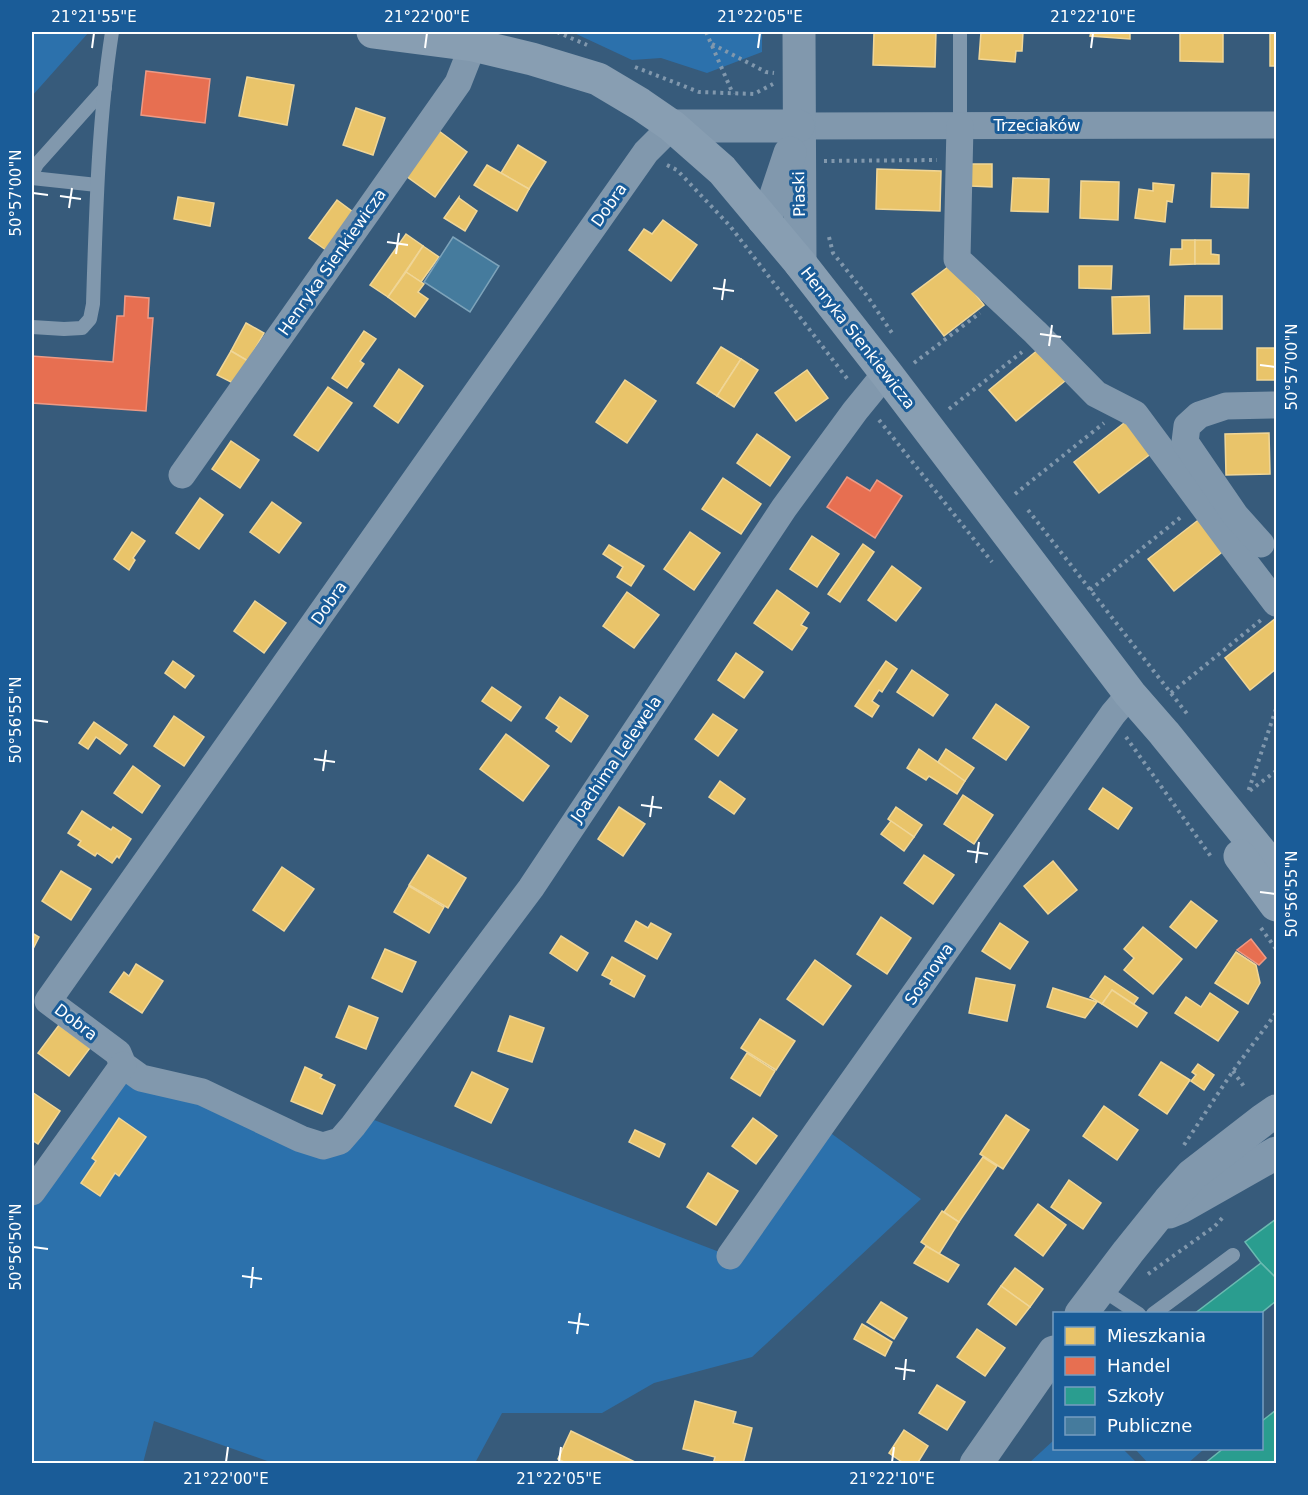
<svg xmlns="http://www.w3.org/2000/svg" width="1308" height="1495" viewBox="0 0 1308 1495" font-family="'DejaVu Sans',sans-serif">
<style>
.green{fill:#2c71ac}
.homes{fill:#e9c46a;stroke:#f0d697;stroke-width:1.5}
.shops{fill:#e76f51;stroke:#ee9a85;stroke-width:1.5}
.schools{fill:#2a9d8f;stroke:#6abab1;stroke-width:1.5}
.public{fill:#457b9d;stroke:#7da3ba;stroke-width:1.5}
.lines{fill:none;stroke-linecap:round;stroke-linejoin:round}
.path{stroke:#8198ad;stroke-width:4;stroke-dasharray:3 4.5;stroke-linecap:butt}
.service{stroke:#8198ad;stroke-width:14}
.minor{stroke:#8198ad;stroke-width:27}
.tertiary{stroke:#8198ad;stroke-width:33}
.secondary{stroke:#889eb2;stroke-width:33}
.ticks{fill:none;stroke:#fff;stroke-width:2}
.labels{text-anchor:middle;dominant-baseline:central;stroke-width:6;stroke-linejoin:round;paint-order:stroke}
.street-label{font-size:16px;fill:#fff;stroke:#1a5c98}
.neatline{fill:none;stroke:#fff;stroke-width:2}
.ticks-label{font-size:15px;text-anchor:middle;fill:#fff}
</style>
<rect width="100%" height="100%" fill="#375b7b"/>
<!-- green -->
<g class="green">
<polygon points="32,32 89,32 32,96"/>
<polygon points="572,32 762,32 762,52 707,73 661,58 632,60"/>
<polygon points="123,1065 323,1146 361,1115 730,1256 821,1126 921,1199 752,1357 654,1383 602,1413 502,1413 475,1463 273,1463 154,1421 143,1463 32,1464 32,1192"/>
<polygon points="1054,1440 1054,1448 1123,1449 1137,1463 1029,1463"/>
<polygon points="1135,1449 1204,1449 1187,1464 1148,1463"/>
</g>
<!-- homes -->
<g class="homes">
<polygon points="874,32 936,32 935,67 873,65"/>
<polygon points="981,32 1023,32 1022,51 1016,51 1015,62 979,59"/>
<polygon points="1091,32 1130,32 1130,39 1090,36"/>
<polygon points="1180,32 1223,32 1223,62 1180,61"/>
<rect x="1270" y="32" width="6" height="34"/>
<polygon points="247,77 294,85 287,125 239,116"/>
<polygon points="356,108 385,118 373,155 343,145"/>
<polygon points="439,131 467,152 435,197 406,176"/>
<polygon points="518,145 546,162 529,189 501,173"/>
<polygon points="971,164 992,164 992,187 971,186"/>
<polygon points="487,165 529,189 517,211 474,185"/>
<polygon points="877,169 941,171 940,211 876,209"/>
<polygon points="1212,173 1249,174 1248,208 1211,207"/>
<polygon points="1013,178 1049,179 1048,212 1011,211"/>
<polygon points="1081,181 1119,182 1118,220 1080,218"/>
<polygon points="1153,183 1174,185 1172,202 1167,201 1165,222 1135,218 1139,189 1153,191"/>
<polygon points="178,197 214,203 210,226 174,219"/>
<polygon points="459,197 459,198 477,211 465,231 444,218"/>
<polygon points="337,200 353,212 326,250 309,238"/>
<polygon points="663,220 697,245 671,281 629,250 644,229 652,234"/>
<polygon points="406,234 423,246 388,297 370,285"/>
<polygon points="1182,240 1195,240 1195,264 1170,265 1171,249 1182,249"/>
<polygon points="1195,240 1211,240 1211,254 1219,255 1219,264 1195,264"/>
<polygon points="423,246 439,257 421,282 406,272"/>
<polygon points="952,264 984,305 944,336 912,294"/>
<polygon points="1079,266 1112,266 1111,289 1079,288"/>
<polygon points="406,272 424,284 418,292 428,299 415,317 388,297"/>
<polygon points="1149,296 1150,333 1113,334 1112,297"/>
<polygon points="1185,296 1222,296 1222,329 1184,329"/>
<polygon points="246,323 264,333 248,361 231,351"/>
<polygon points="364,331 376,339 360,361 364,364 347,388 332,378"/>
<polygon points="721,347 741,359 717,396 697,383"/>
<rect x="1257" y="348" width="19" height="32"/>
<polygon points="1039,349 1065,381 1016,421 989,390"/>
<polygon points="231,351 248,361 235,384 217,375"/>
<polygon points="741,359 758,370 734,407 717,396"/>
<polygon points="399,369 423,386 398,423 374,406"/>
<polygon points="807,370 828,398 796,421 775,393"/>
<polygon points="625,380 656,401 627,443 596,422"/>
<polygon points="328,387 352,403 318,451 294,435"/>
<polygon points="1128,420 1153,452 1099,493 1074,462"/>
<polygon points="1269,433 1270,474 1226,475 1225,434"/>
<polygon points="757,434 790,457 770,486 737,463"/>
<polygon points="231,441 259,460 240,488 212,469"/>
<polygon points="723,478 761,504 741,534 702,509"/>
<polygon points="200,498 223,515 199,549 176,533"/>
<polygon points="272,502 301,523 279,553 250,532"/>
<polygon points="1201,518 1226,549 1174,591 1148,559"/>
<polygon points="132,532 145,541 133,558 135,560 129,570 114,559"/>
<polygon points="690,532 720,553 694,590 664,569"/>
<polygon points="812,536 839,554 817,587 790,569"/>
<polygon points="863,544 874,552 840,602 828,594"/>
<polygon points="609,545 644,566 631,586 617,577 623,567 603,554"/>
<polygon points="892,566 921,588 896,621 868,600"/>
<polygon points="777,590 809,613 801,625 807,628 792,650 754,623"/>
<polygon points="627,592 659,615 634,648 603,626"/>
<polygon points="255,601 286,623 264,653 234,631"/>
<polygon points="1276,618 1276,669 1250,690 1225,658"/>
<polygon points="736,653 763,672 744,698 718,680"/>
<polygon points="173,661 194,676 185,688 165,673"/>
<polygon points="886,661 897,669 882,692 879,690 872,701 879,706 872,717 855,706"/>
<polygon points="912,670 948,695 933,716 897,692"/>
<polygon points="492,687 521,707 511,721 482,701"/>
<polygon points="560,697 588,716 571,742 556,731 559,727 546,718"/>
<polygon points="996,704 1029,727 1006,760 973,738"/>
<polygon points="713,714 737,730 718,756 695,739"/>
<polygon points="174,716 204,737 184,766 154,746"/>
<polygon points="94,722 127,745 120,754 96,737 88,749 79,743"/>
<polygon points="506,734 549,766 523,801 480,769"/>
<polygon points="919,749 965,781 957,794 929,776 926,780 907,768"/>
<polygon points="946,749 974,768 965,781 938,762"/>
<polygon points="133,766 160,786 142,813 114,793"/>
<polygon points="720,781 745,799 734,814 709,797"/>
<polygon points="1103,788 1132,808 1118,829 1089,809"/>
<polygon points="963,795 993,815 974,844 944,824"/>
<polygon points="619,807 645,824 623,856 598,839"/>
<polygon points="896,807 922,825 914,837 888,819"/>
<polygon points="82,811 111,830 113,827 131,839 119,858 117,856 112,863 97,853 95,856 78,845 81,841 68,833"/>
<polygon points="891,821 914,837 904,851 881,834"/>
<polygon points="428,855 466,878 448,908 409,885"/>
<polygon points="924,855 954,875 933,904 904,883"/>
<polygon points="1053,861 1077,890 1048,914 1024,886"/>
<polygon points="282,867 314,889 284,931 253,910"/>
<polygon points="61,871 91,889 71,920 42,901"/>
<polygon points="409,886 444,907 429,933 394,912"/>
<polygon points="1191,901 1217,921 1196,948 1170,927"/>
<polygon points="881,917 911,938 887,974 857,954"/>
<polygon points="636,921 648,928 651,923 671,934 657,959 625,941"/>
<polygon points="1000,923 1028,942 1010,969 982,951"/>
<polygon points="1143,927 1182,959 1153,994 1124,970 1134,958 1124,949"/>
<polygon points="32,933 39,937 32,951"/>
<polygon points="561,936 588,953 577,971 550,953"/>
<polygon points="385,949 416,962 402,992 372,978"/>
<polygon points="1236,952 1256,965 1260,983 1248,1004 1215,983"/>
<polygon points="612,957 645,976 634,997 610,984 612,980 602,975"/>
<polygon points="815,960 851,986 823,1025 787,999"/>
<polygon points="136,964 163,981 142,1013 110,992 124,972 129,976"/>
<polygon points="1105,976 1138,998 1133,1005 1112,990 1102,1004 1090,997"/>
<polygon points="976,978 1015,985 1007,1021 969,1013"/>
<polygon points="1053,988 1097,1002 1085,1018 1047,1007"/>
<polygon points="1112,990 1147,1013 1137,1027 1102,1004"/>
<polygon points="1210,993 1238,1012 1218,1041 1175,1013 1186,997 1201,1007"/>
<polygon points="349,1006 378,1018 366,1049 336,1037"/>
<polygon points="510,1016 544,1028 532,1062 498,1051"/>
<polygon points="760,1019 795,1041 776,1070 741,1048"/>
<polygon points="59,1025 90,1048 69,1076 38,1053"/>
<polygon points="747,1053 775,1071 760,1096 731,1078"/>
<polygon points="1161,1062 1190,1080 1167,1114 1139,1095"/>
<polygon points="1198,1064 1214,1075 1204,1090 1191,1081 1196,1075 1192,1072"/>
<polygon points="305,1067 322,1075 320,1078 335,1085 322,1114 291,1101"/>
<polygon points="472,1072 508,1089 491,1123 455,1106"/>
<polygon points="32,1092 60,1111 38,1144 32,1140"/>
<polygon points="1104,1106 1138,1130 1117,1160 1083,1136"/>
<polygon points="1006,1115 1029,1130 1003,1169 980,1154"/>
<polygon points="119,1118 146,1137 119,1176 115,1173 100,1196 81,1183 96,1161 92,1158"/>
<polygon points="753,1118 777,1136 756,1164 732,1146"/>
<polygon points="635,1130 665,1144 659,1157 629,1142"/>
<polygon points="983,1157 997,1166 959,1222 944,1212"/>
<polygon points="708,1173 738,1191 716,1225 687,1207"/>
<polygon points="1069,1180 1101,1203 1083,1229 1051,1207"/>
<polygon points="1038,1204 1066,1225 1043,1256 1015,1235"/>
<polygon points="942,1211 959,1222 939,1254 921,1242"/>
<polygon points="926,1246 959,1265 948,1282 914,1263"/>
<polygon points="1015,1268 1043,1289 1030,1307 1001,1286"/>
<polygon points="1001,1286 1030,1307 1016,1325 988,1304"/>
<polygon points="881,1302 907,1318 894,1339 867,1322"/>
<polygon points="862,1324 892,1342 885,1356 854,1339"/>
<polygon points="977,1329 1005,1348 985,1376 957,1357"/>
<polygon points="937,1385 965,1402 947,1430 919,1413"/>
<polygon points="695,1401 736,1412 733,1423 752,1428 743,1464 713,1464 715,1457 683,1449"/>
<polygon points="904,1430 928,1446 917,1464 905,1464 889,1453"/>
<polygon points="571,1431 639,1464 568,1464 558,1459"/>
</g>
<!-- shops -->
<g class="shops">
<polygon points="146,71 210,79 205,123 141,115"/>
<polygon points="125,296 149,298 148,318 153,318 146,411 32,403 32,356 113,362 117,316 124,316"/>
<polygon points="847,477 870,491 877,480 902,496 875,538 827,507"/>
<polygon points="1251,939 1266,958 1259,965 1237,950"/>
</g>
<!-- schools -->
<g class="schools">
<polygon points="1276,1219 1276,1278 1261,1263 1245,1242"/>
<polygon points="1261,1263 1276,1278 1276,1301 1260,1314 1194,1314"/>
<polygon points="1276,1410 1276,1464 1204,1464 1224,1448 1262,1448 1262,1421"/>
</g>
<!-- public -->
<polygon class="public" points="453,237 499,266 470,312 424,282"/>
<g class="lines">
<!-- path -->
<g class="path">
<polyline points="557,32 587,45"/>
<polyline points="706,32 733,94"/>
<polyline points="712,44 766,72 774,73"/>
<polyline points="635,67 699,92 754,94 773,84"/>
<polyline points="824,161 937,160"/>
<polyline points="667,165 677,170 730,226 849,381"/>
<polyline points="829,237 833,253 868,297 892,333"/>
<polyline points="914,363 980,313"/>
<polyline points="949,409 1022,352"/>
<polyline points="879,420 992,562"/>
<polyline points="1015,494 1104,423"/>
<polyline points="1028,510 1188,715"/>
<polyline points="1090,590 1181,517"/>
<polyline points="1171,693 1261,620"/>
<polyline points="1276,709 1248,792 1276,771"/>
<polyline points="1126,737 1212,858"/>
<polyline points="1261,928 1276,949"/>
<polyline points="1233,1071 1245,1088"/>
<polyline points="1184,1145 1233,1071 1276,1013"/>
<polyline points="1148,1274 1215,1226 1225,1215"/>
</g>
<!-- service -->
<g class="service">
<polyline points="960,126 960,32"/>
<polyline points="32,174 37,164 105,88"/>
<polyline points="32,178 97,185"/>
<path d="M32 327 64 329 82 328 90 319 93 304C96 213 98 122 112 32"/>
<polyline points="1101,1289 1139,1314"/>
<polyline points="1153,1314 1233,1255"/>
</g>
<!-- minor -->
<g class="minor">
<polyline points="672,126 646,152 48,1001 118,1053 123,1065 141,1078 202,1092 301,1139 323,1146 340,1141 353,1126 531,888 784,508 855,411 886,373"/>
<polyline points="798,126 1276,125"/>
<polyline points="960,126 957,259 1035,332 1096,394 1135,414 1247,565 1276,603"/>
<polyline points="182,475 458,83 473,45"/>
<polyline points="1261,544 1235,515 1185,442 1187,426 1199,415 1226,406 1276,405"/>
<polyline points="32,1192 123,1065"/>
<polyline points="730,1256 821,1126 1113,714 1130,694"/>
</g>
<!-- tertiary -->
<g class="tertiary">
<polyline points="799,32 800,263"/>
<polyline points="672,126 798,126"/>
<polyline points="763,219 775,198 790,153"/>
<polyline points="1169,1212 1181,1207 1276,1153"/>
<polyline points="1081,1314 1128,1252 1169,1201 1192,1175 1263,1120 1276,1111"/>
<polyline points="976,1464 1054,1352"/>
</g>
<!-- secondary -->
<g class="secondary">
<polyline points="373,32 473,45 532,59 598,79 640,104 672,126 722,170 800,263 886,373 1130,694 1164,733 1276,871"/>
<polyline points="1240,856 1276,905"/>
</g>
</g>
<!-- ticks -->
<path class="ticks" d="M92 48 94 33M425 48 427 33M758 48 760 33M1091 48 1093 33M33 193 48 195M60 196 81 199M69 208 72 188M387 242 408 245M396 254 399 233M713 288 734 291M722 300 725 279M1040 334 1061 337M1049 346 1052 325M1260 365 1275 367M33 720 48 722M314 759 335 762M323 771 326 750M641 805 662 808M650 817 653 796M967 851 988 854M976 863 979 842M1260 892 1275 894M33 1247 48 1249M242 1276 262 1279M251 1288 253 1267M568 1322 589 1325M577 1334 580 1313M895 1368 915 1371M904 1380 906 1359M226 1462 228 1447M559 1462 561 1447M892 1462 894 1447"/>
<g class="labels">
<!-- street labels -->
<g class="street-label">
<text x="1037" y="125">Trzeciaków</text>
<text transform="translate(799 194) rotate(-91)">Piaski</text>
<text transform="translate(609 205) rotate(-55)">Dobra</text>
<text transform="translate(332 262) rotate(-55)">Henryka Sienkiewicza</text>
<text transform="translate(858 338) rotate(52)">Henryka Sienkiewicza</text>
<text transform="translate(329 603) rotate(-55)">Dobra</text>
<text transform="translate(616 759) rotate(-56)">Joachima Lelewela</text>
<text transform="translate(929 974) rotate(-55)">Sosnowa</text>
<text transform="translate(76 1022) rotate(37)">Dobra</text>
</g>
</g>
<!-- border -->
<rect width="1308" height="1495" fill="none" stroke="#1a5c98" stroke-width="66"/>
<!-- legend -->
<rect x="1053" y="1312" width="210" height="138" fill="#1a5c98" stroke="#769dc1" stroke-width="1.5"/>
<rect x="1065" y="1327" width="30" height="18" fill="#e9c46a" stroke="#769dc1" stroke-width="1.5"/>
<text x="1107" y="1342" font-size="18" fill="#ffffff">Mieszkania</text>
<rect x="1065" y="1357" width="30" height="18" fill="#e76f51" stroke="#769dc1" stroke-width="1.5"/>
<text x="1107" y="1372" font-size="18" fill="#ffffff">Handel</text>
<rect x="1065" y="1387" width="30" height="18" fill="#2a9d8f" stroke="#769dc1" stroke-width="1.5"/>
<text x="1107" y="1402" font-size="18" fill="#ffffff">Szkoły</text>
<rect x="1065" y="1417" width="30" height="18" fill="#457b9d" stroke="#769dc1" stroke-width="1.5"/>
<text x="1107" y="1432" font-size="18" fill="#ffffff">Publiczne</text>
<rect x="33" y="33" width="1242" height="1429" class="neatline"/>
<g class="ticks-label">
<text x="94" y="22">21°21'55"E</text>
<text x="427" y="22">21°22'00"E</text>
<text x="760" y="22">21°22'05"E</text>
<text x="1093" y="22">21°22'10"E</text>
<text transform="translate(16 193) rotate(-90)" y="5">50°57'00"N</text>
<text transform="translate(1292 367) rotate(-90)" y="5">50°57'00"N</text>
<text transform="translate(16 720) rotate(-90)" y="5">50°56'55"N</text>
<text transform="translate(1292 894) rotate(-90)" y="5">50°56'55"N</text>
<text transform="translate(16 1247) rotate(-90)" y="5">50°56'50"N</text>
<text x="226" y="1484">21°22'00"E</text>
<text x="559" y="1484">21°22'05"E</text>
<text x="892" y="1484">21°22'10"E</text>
</g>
</svg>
